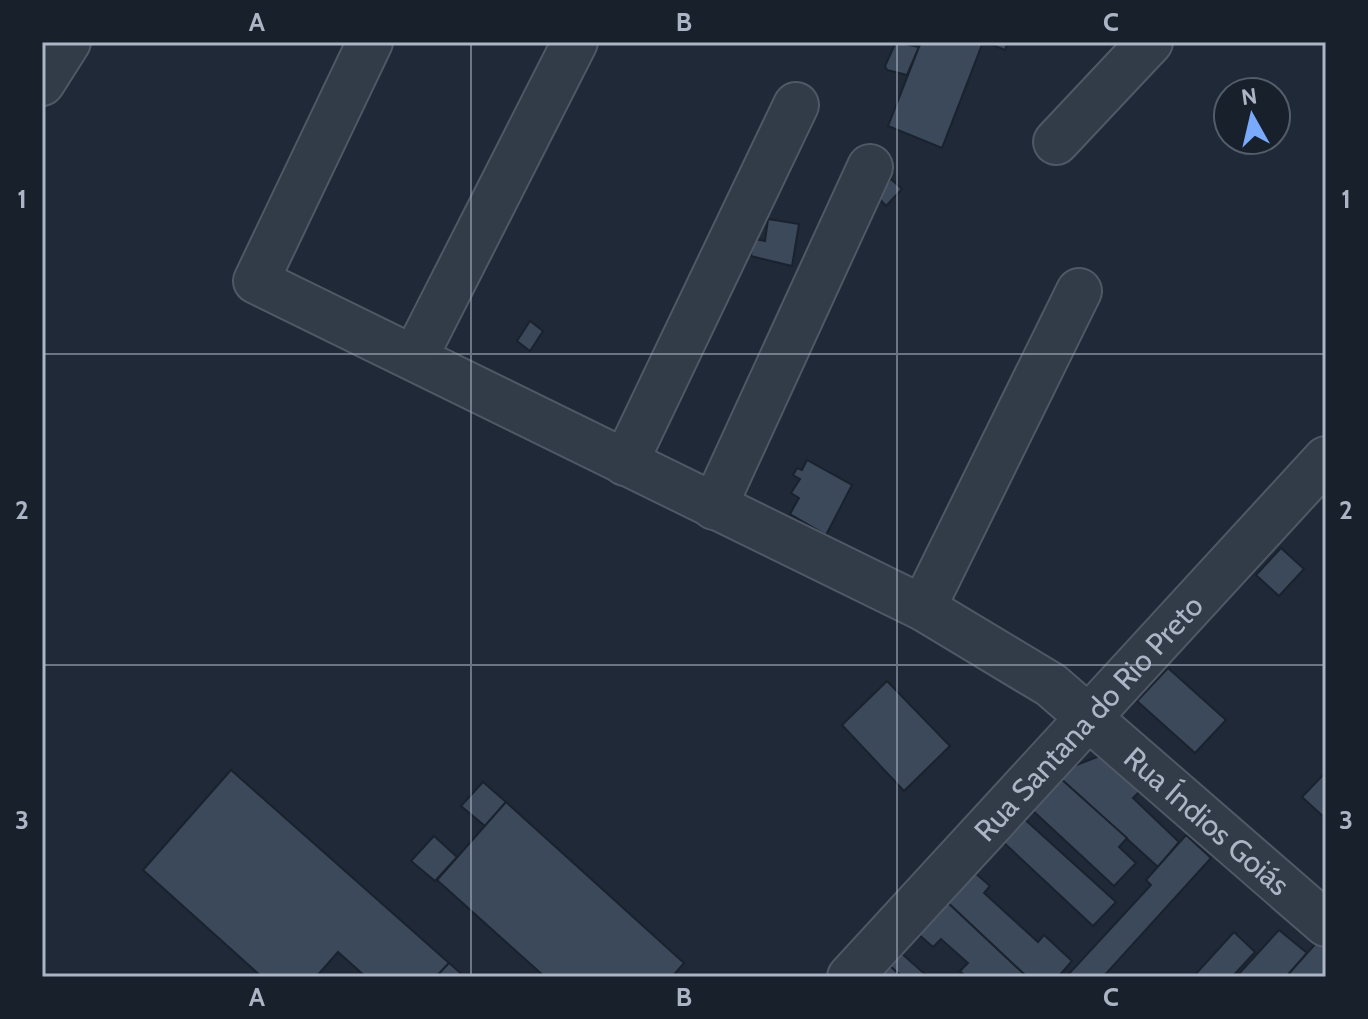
<svg xmlns="http://www.w3.org/2000/svg" width="1368" height="1019" viewBox="0 0 1368 1019" font-family="Cabin,sans-serif">
<style>
.building{fill:#3c495a;stroke:#1a222e;stroke-width:2}
.lines{fill:none;stroke-linecap:round;stroke-linejoin:round}
.minor-casing{stroke:#505866;stroke-width:48}
.minor{stroke:#323b48;stroke-width:44}
.grid{fill:none;stroke:#acb5c5;stroke-width:2;stroke-opacity:0.55}
.labels{text-anchor:middle;dominant-baseline:central;stroke-width:6;stroke-linejoin:round;paint-order:stroke}
.street-label{font-size:30px;fill:#acb5c5;stroke:#18202c}
.neatline{fill:none;stroke:#acb5c5;stroke-width:3}
.grid-label{font-size:26px;text-anchor:middle;font-weight:bold;fill:#acb5c5}
</style>
<rect width="100%" height="100%" fill="#1f2937"/>
<!-- building -->
<g class="building">
<polygon points="896,42 919,47 907,75 887,70 885,66"/>
<polygon points="921,42 983,42 942,148 888,126"/>
<polygon points="985,42 1008,42 1005,50"/>
<polygon points="891,179 902,189 886,206 876,195"/>
<polygon points="768,219 799,224 792,266 751,256 753,239 765,241"/>
<polygon points="530,321 543,331 530,351 517,341"/>
<polygon points="807,460 852,485 826,535 790,514 799,498 791,493 800,479 793,475 797,468 802,470"/>
<polygon points="1281,548 1304,569 1279,596 1256,575"/>
<polygon points="1168,668 1226,720 1195,753 1137,701"/>
<polygon points="887,681 950,746 904,791 842,725"/>
<polygon points="1102,755 1140,791 1133,798 1179,842 1158,867 1060,778 1069,768"/>
<polygon points="231,770 449,963 436,977 366,977 338,952 316,977 262,977 143,870"/>
<polygon points="1326,772 1326,819 1302,797"/>
<polygon points="1060,778 1127,838 1119,847 1136,863 1114,886 1030,808"/>
<polygon points="483,782 506,802 485,826 461,806"/>
<polygon points="506,802 684,963 672,977 545,977 437,880"/>
<polygon points="1021,816 1116,902 1093,926 1001,840"/>
<polygon points="1186,835 1211,858 1103,977 1066,977 1151,885 1146,880"/>
<polygon points="434,836 457,857 435,881 411,861"/>
<polygon points="973,871 990,886 984,893 1038,942 1044,935 1072,961 1058,977 1027,977 946,901"/>
<polygon points="946,901 1027,977 966,977 960,971 968,963 941,939 933,947 917,933"/>
<polygon points="1279,930 1307,953 1286,977 1236,977"/>
<polygon points="1234,932 1255,952 1232,977 1193,977"/>
<polygon points="1317,942 1326,950 1326,977 1286,977"/>
<polygon points="900,952 928,977 902,977 889,965"/>
<polygon points="449,963 465,977 436,977"/>
<polygon points="889,965 902,977 877,977"/>
</g>
<g class="lines">
<!-- minor casing -->
<g class="minor-casing">
<g id="minor">
<path id="s1" d="M370 42 256 281 923 608 1051 685 1326 924"/>
<polyline points="42,83 68,42"/>
<polyline points="1056,142 1150,42"/>
<polyline points="415,357 575,42"/>
<polyline points="625,463 796,105"/>
<polyline points="714,507 870,167"/>
<polyline points="923,608 1079,291"/>
<path id="s2" d="M850 977 1326 459"/>
</g>
</g>
<!-- minor -->
<use href="#minor" class="minor"/>
</g>
<!-- grid -->
<path class="grid" d="M471 42V977M897 42V977M42 354H1326M42 665H1326"/>
<g class="labels">
<!-- street labels -->
<g class="street-label">
<text stroke="none"><textPath href="#s2" startOffset="352">Rua Santana do Rio Preto</textPath></text>
<text stroke="none"><textPath href="#s1" startOffset="1364">Rua Índios Goiás</textPath></text>
</g>
</g>
<!-- border -->
<rect width="1368" height="1019" fill="none" stroke="#18202c" stroke-width="88"/>
<!-- north arrow -->
<g transform="translate(1252 116) rotate(352)"><circle r="38" fill="#18202c" stroke="#535c69" stroke-width="2"/>
<path d="M0-6L14 30L0 20L-14 30Z" fill="#7aaafb"/>
<text y="-12" font-size="22" font-weight="bold" text-anchor="middle" fill="#acb5c5">N</text>
</g>
<rect x="44" y="44" width="1280" height="931" class="neatline"/>
<g class="grid-label">
<text x="257" y="31">A</text>
<text x="684" y="31">B</text>
<text x="1111" y="31">C</text>
<text x="22" y="208">1</text>
<text x="1346" y="208">1</text>
<text x="22" y="519">2</text>
<text x="1346" y="519">2</text>
<text x="22" y="829">3</text>
<text x="1346" y="829">3</text>
<text x="257" y="1006">A</text>
<text x="684" y="1006">B</text>
<text x="1111" y="1006">C</text>
</g>
</svg>
